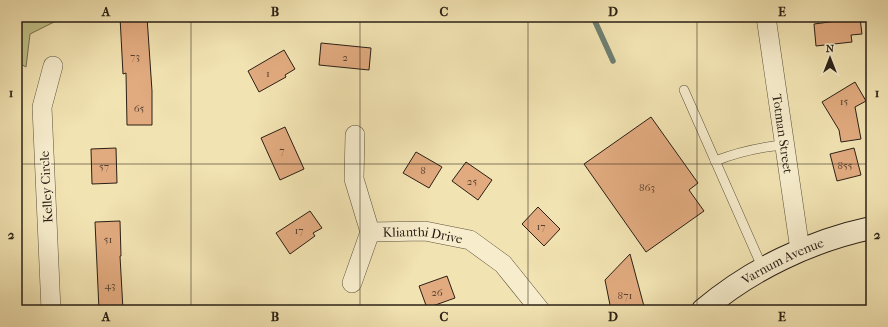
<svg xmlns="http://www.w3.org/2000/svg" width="888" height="327" viewBox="0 0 888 327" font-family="'IM FELL French Canon',serif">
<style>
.green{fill:#c1c188;stroke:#76704e}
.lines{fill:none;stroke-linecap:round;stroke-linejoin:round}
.stream{stroke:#6e7f72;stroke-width:5.5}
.building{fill:#e1aa7f;stroke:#2a2015}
.service-casing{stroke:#5c513c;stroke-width:10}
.minor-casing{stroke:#5c513c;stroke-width:20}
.secondary-casing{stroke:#2a2015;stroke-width:24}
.service{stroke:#f7edcd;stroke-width:9}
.minor{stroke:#f7edcd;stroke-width:19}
.secondary{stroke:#f7edcd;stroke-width:22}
.grid{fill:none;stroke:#2a2015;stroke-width:1;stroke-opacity:0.55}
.labels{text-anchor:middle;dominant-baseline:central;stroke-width:3.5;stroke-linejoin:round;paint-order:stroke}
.number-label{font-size:11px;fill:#584230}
.street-label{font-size:13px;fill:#2a2015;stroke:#f7edcd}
.neatline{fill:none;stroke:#2a2015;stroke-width:1.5}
.grid-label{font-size:13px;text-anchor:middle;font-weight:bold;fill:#2a2015}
</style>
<rect width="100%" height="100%" fill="#f2e3b2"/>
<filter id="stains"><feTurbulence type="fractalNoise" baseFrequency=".005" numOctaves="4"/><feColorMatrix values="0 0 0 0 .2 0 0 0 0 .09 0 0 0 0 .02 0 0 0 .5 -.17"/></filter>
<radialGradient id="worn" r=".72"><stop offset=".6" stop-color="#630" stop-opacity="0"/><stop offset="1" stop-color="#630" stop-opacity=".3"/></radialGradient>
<!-- green -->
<polygon class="green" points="17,17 64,17 30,34 26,67 17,62"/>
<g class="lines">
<!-- stream -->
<polyline class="stream" points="593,17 613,61"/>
</g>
<!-- building -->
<g class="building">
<polygon points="120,17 147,17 152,91 152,125 127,125 126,73 123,74"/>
<polygon points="860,18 862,34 851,35 852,42 816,46 814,24"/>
<polygon points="321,43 371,48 369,70 319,65"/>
<polygon points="284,50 295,69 285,75 286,77 259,92 248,71"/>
<polygon points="855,82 866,101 855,107 861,139 841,142 839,130 822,102"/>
<polygon points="651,117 698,183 689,190 704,211 646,252 584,164"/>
<polygon points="285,127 304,169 280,180 261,138"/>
<polygon points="116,148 117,183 92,184 91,149"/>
<polygon points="854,148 861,175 837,181 830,154"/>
<polygon points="416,152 442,167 429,188 403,173"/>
<polygon points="466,162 492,180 478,200 452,181"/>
<polygon points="538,207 560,229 544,246 522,224"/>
<polygon points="310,211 322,228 313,233 315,236 290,254 276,233"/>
<polygon points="120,221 121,256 120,256 123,310 99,310 95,222"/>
<polygon points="630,254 645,310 611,310 605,280"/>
<polygon points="447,276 455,298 427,308 419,286"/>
</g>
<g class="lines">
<!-- service casing -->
<g class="service-casing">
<g id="service">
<polyline points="684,90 763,269"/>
<path d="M715 161C738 152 759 147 784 145"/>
</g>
</g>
<!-- minor casing -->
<g class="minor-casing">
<g id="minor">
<path id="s1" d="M766 17 800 250"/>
<path id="s2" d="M370 232 425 231 470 240 503 264 540 310"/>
<polyline points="352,283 370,232 354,179 355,135"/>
<polyline points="51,310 42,107 53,66"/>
</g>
</g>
<!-- secondary casing -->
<g class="secondary-casing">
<g id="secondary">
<path id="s3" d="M703 310C750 270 810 241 871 228"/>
</g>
</g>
<!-- service -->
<use href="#service" class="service"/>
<!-- minor -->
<use href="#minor" class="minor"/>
<!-- secondary -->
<use href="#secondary" class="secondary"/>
</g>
<!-- grid -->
<path class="grid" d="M191 17V310M360 17V310M528 17V310M697 17V310M17 164H871"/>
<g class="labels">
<!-- number labels -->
<g class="number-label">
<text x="135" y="56">73</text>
<text x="345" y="57">2</text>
<text x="268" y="73">1</text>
<text x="844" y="101">15</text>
<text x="139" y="108">65</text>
<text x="282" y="150">7</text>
<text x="845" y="165">855</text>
<text x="104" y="166">57</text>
<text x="423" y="170">8</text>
<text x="472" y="181">25</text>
<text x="647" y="187">863</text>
<text x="541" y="226">17</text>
<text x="299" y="230">17</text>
<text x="108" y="239">51</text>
<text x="110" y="285">43</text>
<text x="437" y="292">26</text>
<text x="625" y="295">871</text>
</g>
<!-- street labels -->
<g class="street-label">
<text stroke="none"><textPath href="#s1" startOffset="118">Totman Street</textPath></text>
<text transform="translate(46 187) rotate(-93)">Kelley Circle</text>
<text stroke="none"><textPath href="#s2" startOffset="53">Klianthi Drive</textPath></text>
<text stroke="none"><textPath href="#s3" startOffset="94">Varnum Avenue</textPath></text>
</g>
</g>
<!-- margin -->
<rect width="888" height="327" fill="none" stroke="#f2e3b2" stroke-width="44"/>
<!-- north arrow -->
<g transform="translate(830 58)" stroke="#f7edcd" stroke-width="3" paint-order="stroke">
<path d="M0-3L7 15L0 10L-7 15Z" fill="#2a2015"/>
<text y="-6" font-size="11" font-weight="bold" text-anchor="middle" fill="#2a2015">N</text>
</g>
<rect x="22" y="22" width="844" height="283" class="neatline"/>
<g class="grid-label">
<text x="106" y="16">A</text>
<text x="275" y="16">B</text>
<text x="444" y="16">C</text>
<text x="613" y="16">D</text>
<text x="782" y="16">E</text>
<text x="11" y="97">1</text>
<text x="877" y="97">1</text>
<text x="11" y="239">2</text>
<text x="877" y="239">2</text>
<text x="106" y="321">A</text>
<text x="275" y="321">B</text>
<text x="444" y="321">C</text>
<text x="613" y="321">D</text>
<text x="782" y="321">E</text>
</g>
<rect width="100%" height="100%" filter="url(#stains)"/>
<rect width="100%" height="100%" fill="url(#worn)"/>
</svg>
